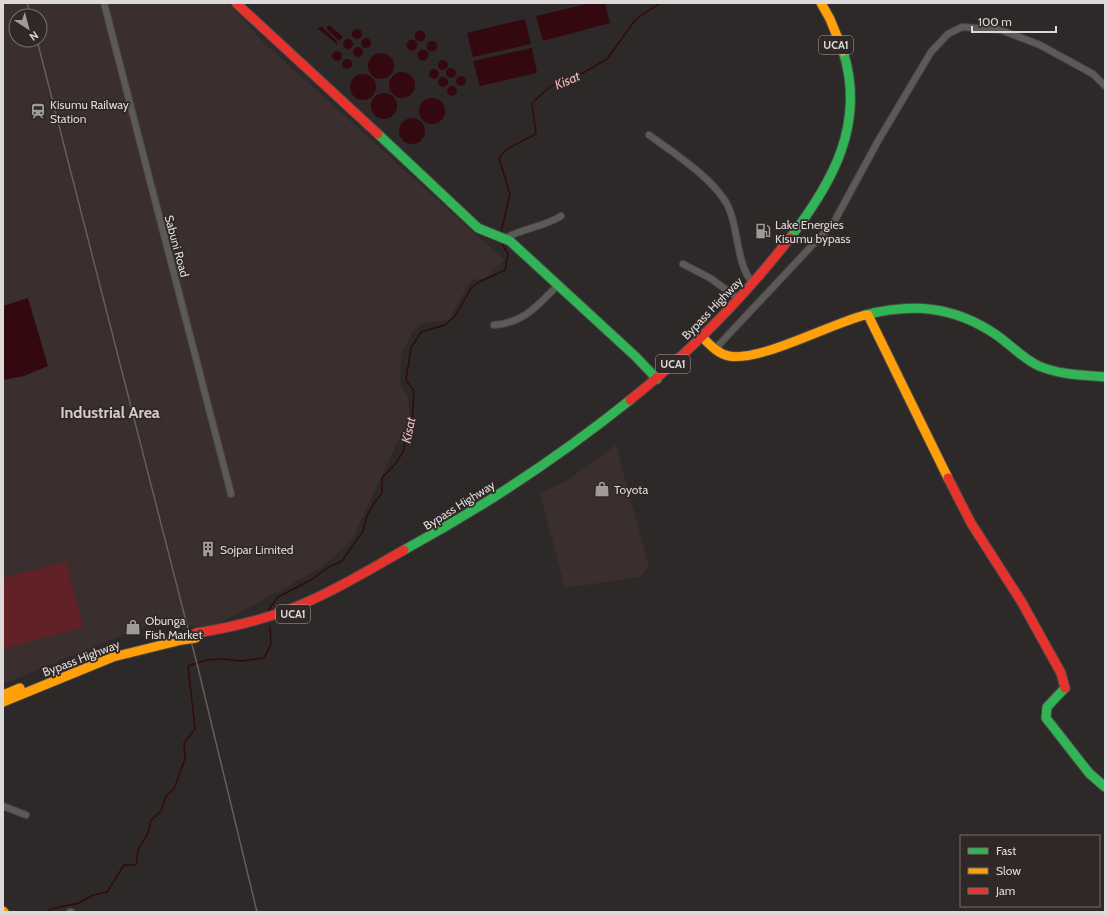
<svg xmlns="http://www.w3.org/2000/svg" width="1108" height="915" viewBox="0 0 1108 915" font-family="Cabin,sans-serif">
<style>
.built{fill:#3b2e2e;fill-rule:evenodd}
.green{fill:#612127}
.water{fill:#33090f}
.lines{fill:none;stroke-linecap:round;stroke-linejoin:round}
.stream{stroke:#33090f;stroke-width:1.5}
.street-casing{stroke:#4a4646;stroke-width:8}
.fast-casing{stroke:#4a4646;stroke-width:11}
.slow-casing{stroke:#4a4646;stroke-width:11}
.jam-casing{stroke:#4a4646;stroke-width:11}
.street{stroke:#5c5959;stroke-width:6}
.fast{stroke:#30b455;stroke-width:9}
.slow{stroke:#ff9f0a;stroke-width:9}
.jam{stroke:#e5322d;stroke-width:9}
.rail{stroke:#625f5f;stroke-width:1.5}
.slow-bridge-casing{stroke:#4a4646;stroke-width:11;stroke-linecap:butt}
.slow-bridge{stroke:#ff9f0a;stroke-width:9}
.labels{text-anchor:middle;dominant-baseline:central;stroke-width:3.5;stroke-linejoin:round;paint-order:stroke}
.shield{fill:#302827;stroke:#aaa4a4;stroke-width:1}
.shield-label{font-size:11px;font-weight:bold;fill:#ded9d9}
.poi-label{font-size:12px;fill:#ded9d9;stroke:#302827;text-anchor:start}
.street-label{font-size:12px;fill:#ded9d9;stroke:#302827}
.water-label{font-size:13px;font-style:italic;fill:#f0bcbc;stroke:#302827}
.district-label{font-size:16px;font-weight:bold;fill:#d7cccc;stroke:#302827}
</style>
<rect width="100%" height="100%" fill="#2e2929"/>
<!-- built -->
<g class="built">
<path d="M3 3H228L263 42 504 260 486 278 473 280 469 283 449 320 420 324 412 333 401 355 400 383 408 397 410 415 352 540 321 568 215 626H145L3 684ZM16 16H40V40H16Z"/>
<polygon points="616,445 649,567 640,577 565,588 540,493 565,482"/>
</g>
<!-- green -->
<polygon class="green" points="66,562 83,627 3,649 3,578"/>
<!-- water -->
<g class="water">
<polygon points="591,3 605,3 610,23 543,41 536,16"/>
<polygon points="525,19 531,44 473,57 467,33"/>
<polygon points="329,25 343,37 339,41 326,28"/>
<polygon points="321,26 336,40 338,45 318,29"/>
<circle cx="357" cy="34" r="5"/>
<circle cx="420" cy="36" r="5.5"/>
<circle cx="366" cy="43" r="5"/>
<circle cx="348" cy="44" r="5"/>
<circle cx="412" cy="45" r="5.5"/>
<circle cx="432" cy="46" r="5.5"/>
<circle cx="358" cy="52" r="5"/>
<polygon points="532,48 537,73 480,86 473,61"/>
<circle cx="423" cy="55" r="5.5"/>
<circle cx="337" cy="56" r="5"/>
<circle cx="381" cy="66" r="13"/>
<circle cx="347" cy="64" r="5"/>
<circle cx="443" cy="65" r="5"/>
<circle cx="451" cy="73" r="5"/>
<circle cx="434" cy="74" r="5"/>
<circle cx="402" cy="85" r="13"/>
<circle cx="363" cy="87" r="13"/>
<circle cx="461" cy="81" r="5"/>
<circle cx="443" cy="82" r="5"/>
<circle cx="452" cy="91" r="5"/>
<circle cx="384" cy="106" r="13"/>
<circle cx="432" cy="111" r="13"/>
<circle cx="412" cy="131" r="13"/>
<polygon points="28,298 48,366 24,376 3,380 3,306"/>
</g>
<g class="lines">
<!-- stream -->
<g class="stream">
<polyline points="501,232 510,194 499,158 507,149 536,134 532,103 551,86 583,73 607,59 636,19 660,3"/>
<polyline points="269,613 269,609 278,597 311,580 327,568 342,561 363,531 367,516 374,503 382,493 382,478 396,463 404,450 405,434 412,422 414,391 406,380 411,348 421,332 445,325 455,316 471,288 479,282 505,270 508,254 501,242"/>
<polyline points="47,912 51,909 79,903 93,895 107,892 124,865 136,865 138,850 148,833 151,820 161,811 166,796 174,789 185,759 184,743 195,729 188,666 207,660 222,659 241,661 264,658 271,644 270,626"/>
</g>
<!-- street casing -->
<g class="street-casing">
<g id="street">
<polyline points="104,3 231,494"/>
<path d="M649 135C673 152 714 179 728 206 739 229 736 265 753 283"/>
<path d="M506 238C523 228 544 227 561 216"/>
<polyline points="683,264 710,278 739,299"/>
<path d="M494 325C524 323 538 305 558 285"/>
<polyline points="715,349 834,222 878,141 931,52 948,34 962,27 1001,30 1040,45 1093,74 1105,86"/>
<polyline points="3,806 26,815"/>
<polyline points="70,912 71,912"/>
</g>
</g>
<!-- fast casing -->
<g class="fast-casing">
<g id="fast">
<polyline points="378,134 478,228 510,241 635,356 657,379"/>
<path d="M790 238C833 182 866 123 843 51"/>
<path d="M865 315C913 303 953 306 995 334 1010 344 1023 359 1039 366 1060 375 1083 375 1105 377"/>
<path d="M404 550C483 507 559 457 630 400"/>
<polyline points="1065,688 1047,707 1046,718 1089,773 1105,787"/>
</g>
</g>
<!-- slow casing -->
<g class="slow-casing">
<g id="slow">
<polyline points="821,3 830,19 843,51"/>
<polyline points="868,315 948,478"/>
<path d="M702 337C710 345 718 354 729 356 760 362 830 324 865 315"/>
<polyline points="3,695 20,688"/>
<polyline points="3,702 113,657 182,640"/>
<polyline points="3,911 4,912"/>
</g>
</g>
<!-- jam casing -->
<g class="jam-casing">
<g id="jam">
<polyline points="236,3 378,134"/>
<path d="M630 400C689 353 743 298 790 238"/>
<polyline points="948,478 971,523 1021,601 1061,673 1065,688"/>
<path d="M196 633C234 627 272 618 307 602 340 588 372 568 404 550"/>
</g>
</g>
<!-- street -->
<use href="#street" class="street"/>
<!-- fast -->
<use href="#fast" class="fast"/>
<!-- slow -->
<use href="#slow" class="slow"/>
<!-- jam -->
<use href="#jam" class="jam"/>
<!-- rail -->
<g class="rail">
<polyline points="27,3 31,16"/>
<polyline points="37,40 198,668 257,912"/>
</g>
<!-- slow-bridge casing -->
<g class="slow-bridge-casing">
<polyline id="slow-bridge" points="182,640 196,638"/>
</g>
<!-- slow-bridge -->
<use href="#slow-bridge" class="slow-bridge"/>
</g>
<!-- icons -->
<defs>
<g id="station-bare" transform="scale(1.2)"><path d="M-3-6H3Q5-6 5-4V2Q5 4 3 4L4.5 6H3L1.5 4h-3L-3 6H-4.5L-3 4Q-5 4-5 2V-4Q-5-6-3-6ZM-3.5-4v3h7v-3ZM-3.5 1v1.5H-2V1ZM2 1v1.5H3.5V1Z" fill="#a09b9b" stroke="#302827" stroke-width="2.5" paint-order="stroke"/></g>
<g id="fuel-bare" transform="scale(1.2)"><path d="M-5.5-6h7V0h2V4h1.3V-2.5L3-4.5l.8-.8L6-3V5H2.5V1h-1V6h-7ZM-4.2-4.7v3.2H.2V-4.7Z" fill="#a09b9b" stroke="#302827" stroke-width="2.5" paint-order="stroke"/></g>
<g id="shop-bare" transform="scale(1.2)"><path d="M-5-2.5h2.3a2.7 3.5 0 0 1 5.4 0H5L5.5 6h-11ZM-1.5-2.5h3a1.5 2.3 0 0 0-3 0Z" fill="#a09b9b" stroke="#302827" stroke-width="2.5" paint-order="stroke"/></g>
<g id="building-bare" transform="scale(1.2)"><path d="M-4-6H4V6H1V3H-1V6H-4ZM-2.5-4.3h1.7v1.8h-1.7ZM.8-4.3h1.7v1.8H.8ZM-2.5-1h1.7V.8h-1.7ZM.8-1h1.7V.8H.8Z" fill="#a09b9b" stroke="#302827" stroke-width="2.5" paint-order="stroke"/></g>
</defs>
<g fill-rule="evenodd">
<use href="#station-bare" x="38" y="111"/>
<use href="#fuel-bare" x="763" y="231"/>
<use href="#shop-bare" x="602" y="489"/>
<use href="#building-bare" x="208" y="549"/>
<use href="#shop-bare" x="133" y="627"/>
</g>
<g class="labels">
<!-- shield labels -->
<g class="shield">
<rect x="819" y="36" width="34" height="18" rx="3"/>
<rect x="656" y="355" width="34" height="18" rx="3"/>
<rect x="276" y="605" width="34" height="18" rx="3"/>
</g>
<g class="shield-label">
<text x="836" y="45">UCA1</text>
<text x="673" y="364">UCA1</text>
<text x="293" y="614">UCA1</text>
</g>
<!-- poi labels -->
<g class="poi-label">
<text x="50" y="104">Kisumu Railway<tspan x="50" dy="14">Station</tspan></text>
<text x="775" y="224">Lake Energies<tspan x="775" dy="14">Kisumu bypass</tspan></text>
<text x="614" y="489">Toyota</text>
<text x="220" y="549">Sojpar Limited</text>
<text x="145" y="620">Obunga<tspan x="145" dy="14">Fish Market</tspan></text>
</g>
<!-- street labels -->
<g class="street-label">
<text transform="translate(177 246) rotate(75)">Sabuni Road</text>
<text transform="translate(712 308) rotate(-46)">Bypass Highway</text>
<text transform="translate(459 505) rotate(-32)">Bypass Highway</text>
<text transform="translate(81 658) rotate(-21)">Bypass Highway</text>
</g>
<!-- water labels -->
<g class="water-label">
<text transform="translate(567 80) rotate(-23)">Kisat</text>
<text transform="translate(408 430) rotate(-78)">Kisat</text>
</g>
<!-- district labels -->
<g class="district-label">
<text x="110" y="412">Industrial Area</text>
</g>
</g>
<!-- border -->
<rect width="1108" height="915" fill="none" stroke="#ded9d9" stroke-width="8"/>
<!-- legend -->
<rect x="960" y="835" width="140" height="72" fill="#302827" stroke="#766f6e"/>
<rect x="968" y="848" width="20" height="6" fill="#30b455" stroke="#766f6e"/>
<text x="996" y="855" font-size="12" fill="#ded9d9">Fast</text>
<rect x="968" y="868" width="20" height="6" fill="#ff9f0a" stroke="#766f6e"/>
<text x="996" y="875" font-size="12" fill="#ded9d9">Slow</text>
<rect x="968" y="888" width="20" height="6" fill="#e5322d" stroke="#766f6e"/>
<text x="996" y="895" font-size="12" fill="#ded9d9">Jam</text>
<!-- north arrow -->
<g transform="translate(28 28) rotate(144)"><circle r="19" fill="#302827" stroke="#766f6e"/>
<path d="M0-3L7 15L0 10L-7 15Z" fill="#a09b9b"/>
<text y="-6" font-size="11" font-weight="bold" text-anchor="middle" fill="#ded9d9">N</text>
</g>
<!-- scale -->
<path d="M972 26v6h84v-6" fill="none" stroke="#ded9d9" stroke-width="2"/>
<text x="978" y="26" font-size="12" fill="#ded9d9" stroke="#302827" stroke-width="3" paint-order="stroke">100 m</text>
</svg>
